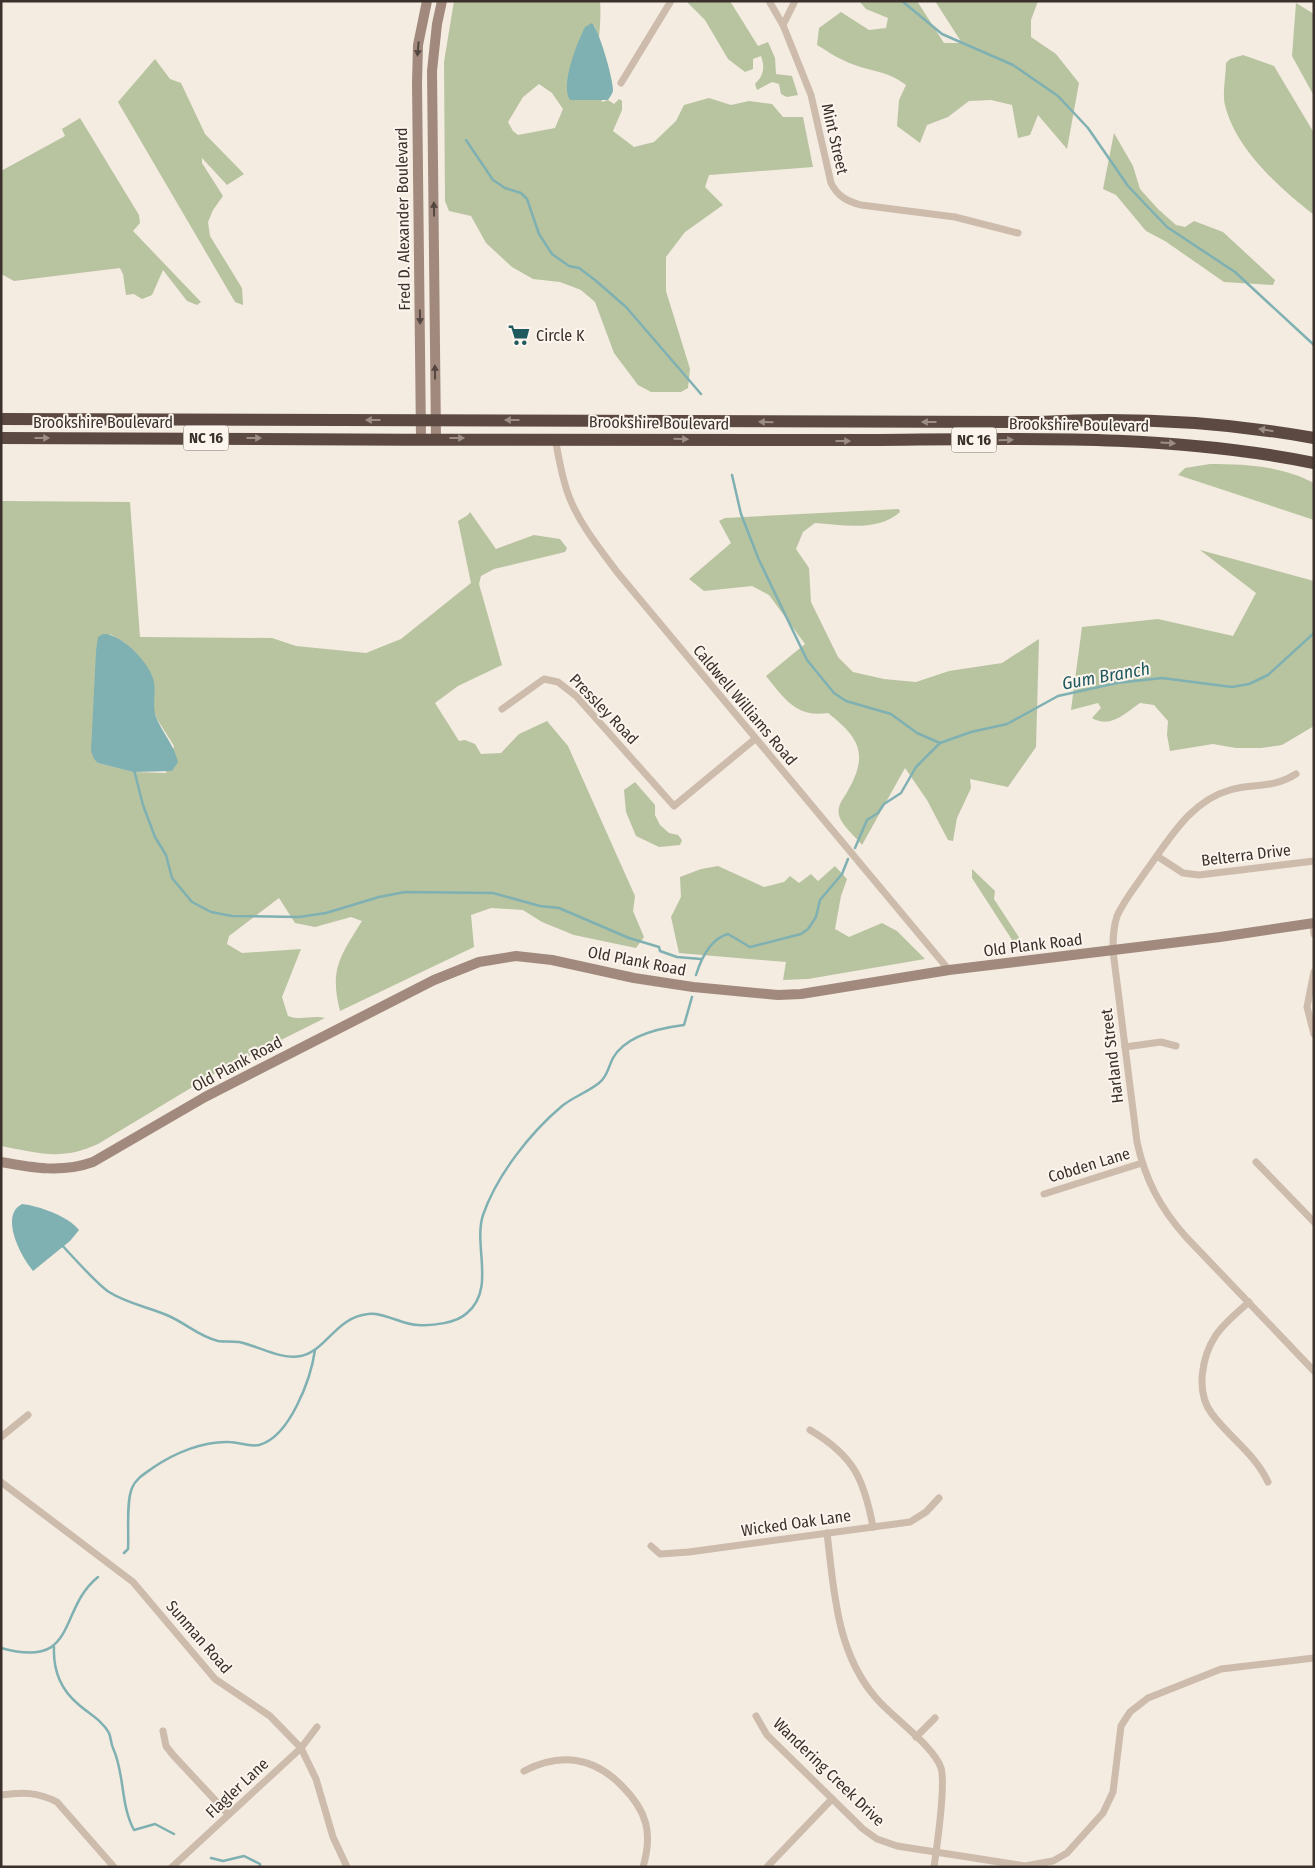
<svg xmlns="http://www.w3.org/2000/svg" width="1315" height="1868" viewBox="0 0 1315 1868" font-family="'Fira Sans Condensed',sans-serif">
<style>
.green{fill:#b8c4a0;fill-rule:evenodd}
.water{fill:#7fb0b2}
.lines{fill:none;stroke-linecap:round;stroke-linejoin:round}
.stream{stroke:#7fb0b2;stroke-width:2.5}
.street{stroke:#cdbbac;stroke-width:7}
.secondary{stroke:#a18a7d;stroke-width:10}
.highway{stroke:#5c4a42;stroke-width:12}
.oneway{fill:#544640}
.oneway2{fill:#9c8e87}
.labels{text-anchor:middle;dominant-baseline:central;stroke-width:4;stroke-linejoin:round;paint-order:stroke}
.shield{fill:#fbf5ee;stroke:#756b66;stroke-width:1}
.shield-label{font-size:15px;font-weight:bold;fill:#3b302b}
.street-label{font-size:16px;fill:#3b302b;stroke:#fbf5ee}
.poi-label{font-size:16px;fill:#3b302b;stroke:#fbf5ee;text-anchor:start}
.water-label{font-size:18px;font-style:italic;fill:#1f5a5e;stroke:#fbf5ee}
</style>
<rect width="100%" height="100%" fill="#f4ebe1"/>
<!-- green -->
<g class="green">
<path d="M454 1H600C601 11 600 28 599 38L594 24 602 102 608 100 614 104 619 99 622 101V110L613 131 634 147 654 142 676 121 684 105 709 98 731 105 749 101 772 104 783 117H803L813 167 709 175 705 187 723 205 685 232 666 257V291L690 369 688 388 681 392H651L638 385 614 353 595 302 581 290 560 282 533 279 512 267 486 243 471 216 449 211 445 201 444 62ZM539 84 552 93 563 109 555 128 518 135 513 131 508 122 523 97Z"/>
<path d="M686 1H730L758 46 768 42 775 58 776 74 792 76 798 95 787 97 781 94 779 84 772 82 757 90 755 84C764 75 765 68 761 56L753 59V69L745 72 728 59 705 20Z"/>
<path d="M859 1H917L944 43H962L935 1H1038L1031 20V37L1056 54 1079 83 1067 149 1038 115 1030 135 1018 138 1012 105 991 100 969 101 948 117 927 125 920 143 897 126 899 100 906 85C885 69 868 72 845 61 835 57 826 50 817 45L819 28 841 12 869 30 886 28 888 18 866 9Z"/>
<polygon points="1296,3 1314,14 1314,96 1292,56"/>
<path d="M1243 55 1274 66 1314 133V215C1279 187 1236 150 1225 105 1222 93 1226 76 1226 63L1230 59Z"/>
<polygon points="155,59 170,79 181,83 205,134 244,174 227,185 202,158 202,163 223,196 213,210 208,222 210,236 242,288 243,305 235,302 118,102"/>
<polygon points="80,118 139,215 140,223 133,231 201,302 197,305 187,301 163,270 152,295 142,299 134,294 126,295 123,274 120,268 14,281 1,274 1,171 65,136 62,129"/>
<polygon points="1114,133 1133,166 1140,189 1158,209 1176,225 1185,227 1194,221 1223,232 1275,280 1273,285 1224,282 1165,241 1146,231 1116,195 1103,189"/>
<path d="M1210 464C1246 464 1282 466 1314 483V520L1178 475 1185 468Z"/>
<path d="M1 501 130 502 140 637 272 638 296 646 366 653 401 639 471 583 458 521 468 515 470 512 496 549 534 535 560 539 567 548 565 552 494 569 481 576 479 584 502 665 458 686 435 703 459 741 465 740 475 744 481 754 501 753 519 734 547 721 568 746 635 896 633 911 644 937 636 948 574 935 542 922 523 910 491 908 471 915 474 947 340 1011C329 969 341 955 362 921L351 917 315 927 295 923 279 898 229 936 227 944 242 953 301 949 282 997 288 1016C301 1021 312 1015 325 1018L219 1071 98 1144C61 1161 39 1153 1 1146ZM110 634 125 643 157 719 174 746 166 773 134 772 98 763Z"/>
<path d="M899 509 900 512C878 532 843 525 815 523L803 532 796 549 809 568 811 602 838 657 853 672 884 679 916 682 949 671 1002 663 1039 639 1036 747 1008 787 970 779 971 788 957 818 953 841 948 840 927 800 905 768 862 845C856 837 841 825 839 815 837 807 842 800 846 794 869 755 861 739 828 713 796 718 784 698 766 676L805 644 769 595 752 586 704 591 689 579 731 543 719 521 725 518Z"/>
<path d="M1200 550 1314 581V726L1282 745 1261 748H1236L1213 744 1170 751 1167 735 1168 721 1154 705 1140 703C1125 713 1111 729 1092 718L1101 708 1098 703 1071 710 1082 627 1158 619 1233 636 1256 593Z"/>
<polygon points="635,782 655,805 655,815 660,825 669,833 678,835 682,840 680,845 659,847 636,836 626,812 624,790"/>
<polygon points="718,866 764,887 784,882 790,876 799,883 811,874 818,881 835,866 847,879 841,896 835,929 849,937 882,923 897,931 925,959 808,979 783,980 786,962 679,953 671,917 681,897 680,877 701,869"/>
<polygon points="972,869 995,891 994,899 1022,942 1014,943 972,878"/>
</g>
<!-- water -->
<g class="water">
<path d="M592 23C599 30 613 78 613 90 613 93 610 97 608 100H570C560 85 577 43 585 27Z"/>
<path d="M103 634C121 633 151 664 154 682 156 693 152 706 156 717 163 734 173 743 178 762L172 771 133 772 98 763 94 759 91 751 96 651 98 637Z"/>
<path d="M22 1204C39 1206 68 1216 79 1230L70 1241 33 1271C19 1254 0 1215 22 1204Z"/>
</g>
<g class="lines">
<!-- stream -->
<g class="stream">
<polyline points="902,1 942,34 1013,65 1058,96 1088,128 1128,186 1167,227 1235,272 1314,345"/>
<polyline points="466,140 493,180 505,188 521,193 527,199 539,234 552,254 569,266 579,268 595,280 626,307 701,394"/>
<polyline points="732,475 741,514 759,560 807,660 834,693 846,701 891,714 917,733 940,743"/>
<polyline points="134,770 143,805 155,837 166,855 172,878 192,902 211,912 232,916 299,917 326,913 379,897 405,892 493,893 540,906 559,908 629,938 659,947 660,951 677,957 701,959"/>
<polyline points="855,848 867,820 878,813 884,804 901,793 916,767 940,743 971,732 1007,724 1058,696 1117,683 1162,678 1232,687 1249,684 1268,675 1314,633"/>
<path d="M696 975C701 959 710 939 728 934L750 947 801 934 808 929 816 917 820 900 842 874 848 859"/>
<path d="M61 1244C71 1255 98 1285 109 1292 128 1304 149 1307 169 1316 185 1323 200 1337 218 1341 225 1342 232 1341 239 1342 259 1346 280 1360 301 1356 326 1351 336 1317 368 1314 385 1312 402 1325 418 1325 432 1326 457 1323 467 1313 496 1289 473 1246 483 1215 497 1175 530 1133 562 1106 573 1097 588 1092 599 1083 608 1076 608 1067 613 1058 626 1035 660 1028 684 1025L692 997"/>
<path d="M124 1553 128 1549C129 1532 126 1502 132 1488 136 1478 146 1473 154 1467 175 1453 203 1441 229 1442 239 1442 249 1447 259 1445 290 1437 311 1378 315 1350"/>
<path d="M54 1647C53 1670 60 1689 78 1704 89 1714 102 1720 109 1733 111 1738 111 1744 113 1748 125 1774 120 1804 134 1830L155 1824 174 1834"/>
<path d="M1 1648C79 1670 57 1610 98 1577"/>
<polyline points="211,1858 223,1861 244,1856 260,1864 260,1867"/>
</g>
<!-- street -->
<g class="street">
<path d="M769 1 783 25 811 95 831 183C838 197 847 201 861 205L955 217 1018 233"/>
<polyline points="783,25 795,1"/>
<polyline points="621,83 671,1"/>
<path d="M555 438C559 459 562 480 570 499 581 526 600 549 617 572L949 970"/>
<polyline points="502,709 544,679 558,682 576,696 674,806 755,739"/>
<path d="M1296 774C1272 789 1255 783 1230 790 1190 801 1169 840 1146 871 1136 886 1124 900 1117 916 1113 928 1113 939 1113 951L1137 1142C1145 1179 1160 1208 1186 1237L1314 1371"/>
<polyline points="1157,856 1183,873 1199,875 1314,861"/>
<polyline points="1313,923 1314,934"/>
<polyline points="1314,972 1307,1007 1314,1034"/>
<polyline points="1125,1047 1161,1042 1176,1046"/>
<polyline points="1256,1162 1314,1222"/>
<polyline points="1044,1194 1142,1163"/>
<path d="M1249 1302C1238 1312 1225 1322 1216 1335 1202 1356 1195 1392 1212 1414 1230 1438 1255 1454 1268 1482"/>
<path d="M810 1430C854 1456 864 1479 873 1527"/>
<polyline points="1,1437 28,1415"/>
<polyline points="1,1482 133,1582 215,1679 270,1716 301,1748 316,1779 333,1837 347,1867"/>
<path d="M827 1533C834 1590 836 1652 876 1698 892 1717 934 1746 941 1768 946 1785 937 1846 934 1867"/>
<polyline points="651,1546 660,1554 689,1552 910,1522 926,1512 939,1498"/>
<polyline points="756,1716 767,1735 863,1829 877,1839 897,1846 1025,1866 1053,1861 1067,1853 1103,1813 1113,1792 1121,1726 1130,1712 1148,1698 1221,1669 1314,1658"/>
<polyline points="163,1731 166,1746 173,1755 228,1814"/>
<polyline points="916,1737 935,1718"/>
<path d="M524 1771C560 1752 594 1757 622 1786 647 1811 653 1833 643 1867"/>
<path d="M1 1795C22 1792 38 1792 57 1802L114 1867"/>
<polyline points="172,1867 301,1748 317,1727"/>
<polyline points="767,1867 832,1799"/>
</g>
<!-- secondary -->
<g class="secondary">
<polyline points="421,438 417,83 418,45 427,1"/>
<polyline points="436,438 432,71 437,24 442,1"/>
<path d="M1 1162C33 1168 62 1173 93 1162L205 1097 434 980 479 962 516 956 552 960 634 978 693 987 778 995 801 994 949 970 1220 937 1314 923"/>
</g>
<!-- highway -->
<g class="highway">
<path d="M1 419 1040 422C1131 417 1224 422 1314 438"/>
<path d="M1 438C270 440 538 440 807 440 976 441 1148 429 1314 463"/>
</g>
</g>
<!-- one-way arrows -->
<defs><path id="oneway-solid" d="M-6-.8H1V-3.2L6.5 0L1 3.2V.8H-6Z" transform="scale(1.25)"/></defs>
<g class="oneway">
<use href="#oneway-solid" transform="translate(418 49) rotate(95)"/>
<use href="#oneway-solid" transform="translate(434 209) rotate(-91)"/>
<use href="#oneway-solid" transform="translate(420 317) rotate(89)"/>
<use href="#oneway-solid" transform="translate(435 372) rotate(-91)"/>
</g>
<g class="oneway2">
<use href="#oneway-solid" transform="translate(373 420) rotate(-180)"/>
<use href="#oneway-solid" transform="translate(512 420) rotate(180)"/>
<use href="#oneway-solid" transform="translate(766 422) rotate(-179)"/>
<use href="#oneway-solid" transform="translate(929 422) rotate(-180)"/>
<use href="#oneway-solid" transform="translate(1266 430) rotate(-171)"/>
<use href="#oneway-solid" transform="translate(42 438)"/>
<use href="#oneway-solid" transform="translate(254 438)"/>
<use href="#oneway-solid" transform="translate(457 438)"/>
<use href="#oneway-solid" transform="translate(681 439) rotate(1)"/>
<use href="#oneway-solid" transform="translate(1006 440) rotate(-1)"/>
<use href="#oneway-solid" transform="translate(843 441)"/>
<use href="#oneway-solid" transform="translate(1168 443) rotate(3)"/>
</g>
<!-- icons -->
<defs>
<g id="supermarket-bare" transform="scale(1.725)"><path d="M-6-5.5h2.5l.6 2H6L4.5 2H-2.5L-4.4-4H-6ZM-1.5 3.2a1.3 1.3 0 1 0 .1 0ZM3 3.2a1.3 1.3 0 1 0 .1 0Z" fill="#1f5a5e" stroke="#fbf5ee" stroke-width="2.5" paint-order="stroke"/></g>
</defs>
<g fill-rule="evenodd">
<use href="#supermarket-bare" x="519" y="335"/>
</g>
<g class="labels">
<!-- shield labels -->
<g class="shield">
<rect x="183.5" y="425.5" width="45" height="25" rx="4"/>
<rect x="951.5" y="427.5" width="45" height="25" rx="4"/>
</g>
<g class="shield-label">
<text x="206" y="438">NC 16</text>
<text x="974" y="440">NC 16</text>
</g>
<!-- street labels -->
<g class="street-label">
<text transform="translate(835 139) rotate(77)">Mint Street</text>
<text transform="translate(403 219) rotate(-91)">Fred D. Alexander Boulevard</text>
<text x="103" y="422">Brookshire Boulevard</text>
<text transform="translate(659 423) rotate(1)">Brookshire Boulevard</text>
<text transform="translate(1079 425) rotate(1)">Brookshire Boulevard</text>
<text transform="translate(745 705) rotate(50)">Caldwell Williams Road</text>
<text transform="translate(604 709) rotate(46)">Pressley Road</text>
<text transform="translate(1246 855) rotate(-7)">Belterra Drive</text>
<text transform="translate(1033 945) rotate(-7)">Old Plank Road</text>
<text transform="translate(637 961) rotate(11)">Old Plank Road</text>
<text transform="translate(1112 1056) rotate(-97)">Harland Street</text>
<text transform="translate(237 1064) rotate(-28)">Old Plank Road</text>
<text transform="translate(1089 1165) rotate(-17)">Cobden Lane</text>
<text transform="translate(796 1523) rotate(-8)">Wicked Oak Lane</text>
<text transform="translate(199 1637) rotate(49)">Sunman Road</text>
<text transform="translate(829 1772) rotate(44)">Wandering Creek Drive</text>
<text transform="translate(237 1788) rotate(-43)">Flagler Lane</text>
</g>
<!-- poi labels -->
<g class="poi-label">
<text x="536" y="335">Circle K</text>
</g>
<!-- water labels -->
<g class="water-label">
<text transform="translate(1106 676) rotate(-10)">Gum Branch</text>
</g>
</g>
<!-- border -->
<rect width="1315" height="1868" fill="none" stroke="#3b302b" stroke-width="5"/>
</svg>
